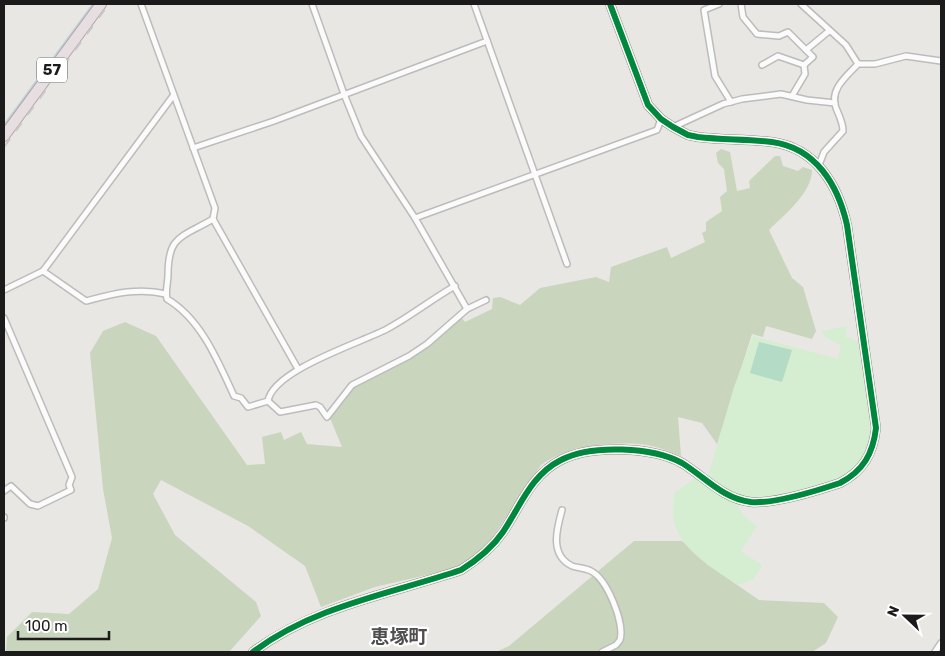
<svg xmlns="http://www.w3.org/2000/svg" width="945" height="656" viewBox="0 0 945 656" font-family="Rubik,'Noto Sans JP',sans-serif">
<style>
.forest{fill:#c9d5bc}
.park{fill:#d5edd1}
.pitch{fill:#b4dbc5}
.lines{fill:none;stroke-linecap:round;stroke-linejoin:round}
.stream{stroke:#bbd7d9;stroke-width:2}
.street-casing{stroke:#bcbcba;stroke-width:8}
.secondary-casing{stroke:#908f7f;stroke-width:10}
.highway-casing{stroke:#ba9faa;stroke-width:12}
.street{stroke:#fcfbfb;stroke-width:5}
.secondary{stroke:#f1f0e9;stroke-width:8}
.highway{stroke:#e7dee1;stroke-width:10}
.rail{stroke:#c9c8c8;stroke-width:2;stroke-dasharray:10 10;stroke-linecap:butt}
.cycleway-casing{stroke:#fff;stroke-width:9}
.cycleway{stroke:#00873e;stroke-width:6}
.labels{text-anchor:middle;dominant-baseline:central;stroke-width:4.5;stroke-linejoin:round;paint-order:stroke}
.shield{fill:#fff;stroke:#5f5f5f;stroke-width:1}
.shield-label{font-size:15px;font-weight:bold;fill:#1b1b1b}
.quarter-label{font-size:19px;font-weight:bold;fill:#4e4e4e;stroke:#fff}
</style>
<rect width="100%" height="100%" fill="#e9e7e4"/>
<!-- forest -->
<g class="forest">
<path d="M721 149 730 152 737 191 750 188 749 181 775 156H780L783 166 798 171 803 167 812 170C812 193 784 215 769 230L792 278 803 287 816 331 812 339 766 326 763 337 752 334 717 444 702 423 678 417 681 456C670 452 659 447 647 445 614 441 569 445 541 465L488 544 461 567 375 587 321 607 305 566 248 526 161 480 153 494 175 535 256 602 261 616 229 652H6L7 637 32 612 69 614 98 589 112 538 103 489 90 353 103 331 125 322 156 336 247 465 265 464 262 437 281 432 284 440 301 432 307 444 342 447 330 418 354 386 410 358 461 317 465 322 492 309 493 298 500 297 520 305 540 288 596 277 609 282 611 267 667 247 671 258 705 242 702 233 706 231V222L722 211 720 197 727 191 724 169 718 163 716 153Z"/>
<polygon points="634,541 682,541 708,565 759,600 824,603 838,617 826,643 812,652 496,652 509,646"/>
</g>
<!-- park -->
<path class="park" d="M847 326 846 337 864 343 874 440 850 477 766 502 738 499C738 513 746 518 757 526L741 551 762 565 754 579 738 585C713 568 677 549 673 516 672 509 674 500 674 493L699 475 707 480 734 387 753 336 838 359 841 345 825 337 821 331Z"/>
<!-- pitch -->
<polygon class="pitch" points="759,342 792,350 782,382 750,373"/>
<g class="lines">
<!-- stream -->
<polyline class="stream" points="4,125 93,4"/>
<!-- street casing -->
<g class="street-casing">
<g id="street">
<polyline points="141,4 215,208 213,219 298,369"/>
<polyline points="312,4 344,94 361,136 415,218 467,309 486,300"/>
<polyline points="474,4 567,264"/>
<polyline points="719,4 704,10 715,76 731,102"/>
<polyline points="741,4 743,17 757,34 779,36 788,32 806,50"/>
<polyline points="801,4 846,45 858,64"/>
<polyline points="762,65 778,56 804,65 805,74 792,96"/>
<polyline points="804,65 813,57 806,50 829,31"/>
<polyline points="673,127 723,104 742,99 781,94 807,100 835,103"/>
<polyline points="193,148 274,121 487,41"/>
<path d="M819 165 824 152 843 131C843 123 839 115 836 108 829 89 847 76 858 64H875L906 56 941 61"/>
<polyline points="415,218 657,130 661,119"/>
<path d="M213 219C181 238 168 235 168 275 168 283 165 291 167 299 201 319 218 361 234 396L241 398 248 407 268 401"/>
<path d="M43 271 86 301C113 294 138 287 166 294"/>
<polyline points="4,290 43,271 173,96"/>
<polyline points="4,318 72,477 69,485 71,490 38,506 30,504 11,486 4,491"/>
<polyline points="268,401 280,412 316,405 320,407 327,417 352,385 409,356 427,344 467,309"/>
<path d="M268 401C273 370 360 343 387 329 411 316 432 299 455 286"/>
<path d="M562 510C557 528 549 555 572 566 578 568 585 568 591 571 607 579 625 623 620 640L616 645 602 652"/>
<polyline points="4,517 4,518"/>
<polyline points="935,652 941,643"/>
</g>
</g>
<!-- secondary casing -->
<g class="secondary-casing">
<path id="secondary" d="M253 652C314 606 390 594 461 570 477 560 492 548 503 532 521 505 531 475 561 460 591 444 653 447 682 463 705 477 723 499 751 502 775 504 816 491 840 483 863 471 873 454 876 428L847 225C838 185 816 148 772 142 747 139 722 140 698 137L688 135 673 127 661 119 648 105 610 4"/>
</g>
<!-- highway casing -->
<g class="highway-casing">
<polyline id="highway" points="4,136 101,4"/>
</g>
<!-- street -->
<use href="#street" class="street"/>
<!-- secondary -->
<use href="#secondary" class="secondary"/>
<!-- highway -->
<use href="#highway" class="highway"/>
<!-- rail -->
<polyline class="rail" points="4,147 109,4"/>
<!-- cycleway casing -->
<g class="cycleway-casing">
<path id="cycleway" d="M253 652C314 606 390 594 461 570 477 560 492 548 503 532 521 505 531 475 561 460 591 444 653 447 682 463 705 477 723 499 751 502 775 504 816 491 840 483 863 471 873 454 876 428L847 225C838 185 816 148 772 142 747 139 722 140 698 137L688 135 673 127 661 119 648 105 610 4"/>
</g>
<!-- cycleway -->
<use href="#cycleway" class="cycleway"/>
</g>
<g class="labels">
<!-- shield labels -->
<rect class="shield" x="37" y="57.5" width="30" height="25" rx="4"/>
<g class="shield-label">
<text x="52" y="70">57</text>
</g>
<!-- quarter labels -->
<g class="quarter-label">
<text x="399" y="636">恵塚町</text>
</g>
</g>
<!-- border -->
<rect width="945" height="656" fill="none" stroke="#1b1b1b" stroke-width="10"/>
<!-- north arrow -->
<g transform="translate(905 616) rotate(292)" stroke="#ffffff" stroke-width="4" paint-order="stroke">
<path d="M0-4L9 19L0 12L-9 19Z" fill="#1b1b1b"/>
<text y="-8" font-size="14" font-weight="bold" text-anchor="middle" fill="#1b1b1b">N</text>
</g>
<!-- scale -->
<path d="M18 631v8h91v-8" fill="none" stroke="#1b1b1b" stroke-width="2.5"/>
<text x="25" y="631" font-size="15" fill="#1b1b1b" stroke="#ffffff" stroke-width="4" paint-order="stroke">100 m</text>
</svg>
